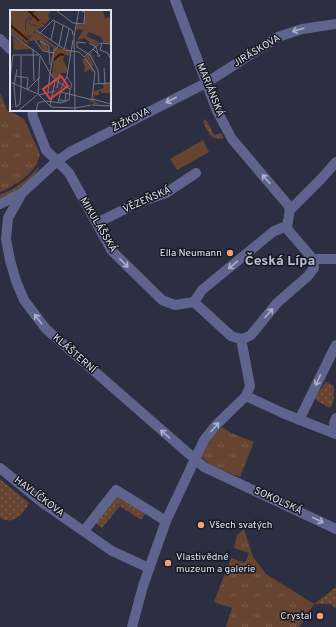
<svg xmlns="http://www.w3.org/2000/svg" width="336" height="627" viewBox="0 0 336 627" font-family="Overpass,sans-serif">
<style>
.grass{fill:url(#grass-dots)}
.park{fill:url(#park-tufts)}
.garden{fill:#674331}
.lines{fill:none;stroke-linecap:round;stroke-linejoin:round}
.street{stroke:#5e648e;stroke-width:10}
.oneway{stroke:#adb0c8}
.poi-dot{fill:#f0a27a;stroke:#161820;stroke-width:1.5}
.labels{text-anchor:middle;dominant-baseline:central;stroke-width:3;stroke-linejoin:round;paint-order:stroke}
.street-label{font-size:10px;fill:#e1e3ef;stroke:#161820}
.poi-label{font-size:10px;fill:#e1e3ef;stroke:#161820;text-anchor:end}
.district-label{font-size:14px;font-weight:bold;fill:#bcc0d7;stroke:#161820}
.inset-river{fill:none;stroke:#3b1300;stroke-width:2}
.inset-road{fill:none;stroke:#747787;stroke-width:1}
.view{fill:#d84446;fill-opacity:0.15;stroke:#d84446;stroke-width:2}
.inset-edge{fill:none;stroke:#e1e3ef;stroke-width:2}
</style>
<defs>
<pattern id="grass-dots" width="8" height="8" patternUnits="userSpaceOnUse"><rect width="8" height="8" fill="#674331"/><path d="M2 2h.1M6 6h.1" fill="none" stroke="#7c5e4f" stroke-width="1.8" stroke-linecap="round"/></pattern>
<pattern id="park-tufts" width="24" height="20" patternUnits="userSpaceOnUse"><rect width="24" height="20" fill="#674331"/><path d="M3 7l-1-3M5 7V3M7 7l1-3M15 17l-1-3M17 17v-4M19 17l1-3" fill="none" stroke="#7c5e4f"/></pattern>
</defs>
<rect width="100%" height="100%" fill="#2c2f41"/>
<!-- grass -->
<g class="grass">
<path d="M206 119 214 135 221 133 224 138C209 141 208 132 203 121Z"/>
<path d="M38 167 39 168C28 185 18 190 0 199V195C15 189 28 180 38 167Z"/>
<path d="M326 382 334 386C333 395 336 400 330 408L317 401 315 397Z"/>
<path d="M0 479 29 503C23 514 12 527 0 517Z"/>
<polygon points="117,495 145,514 141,520 120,506 102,528 95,523"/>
<polygon points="336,587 336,608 330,604 314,604"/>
</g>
<!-- park -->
<g class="park">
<polygon points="0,92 7,110 24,119 40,154 37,164 29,174 19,182 5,190 0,192"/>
<polygon points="222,427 231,433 254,442 240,477 210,465 201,456 209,439"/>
<polygon points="244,529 253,557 266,574 314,604 299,627 226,627 232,608 214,602 231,558 245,563 249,553 234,548 237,535"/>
</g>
<!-- garden -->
<polygon class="garden" points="203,140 209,152 177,170 170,159"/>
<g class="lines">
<!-- street -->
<g class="street">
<polyline points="175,0 217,111 232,139 288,205 290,210"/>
<polyline points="0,39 11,50"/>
<polyline points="32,110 33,117 46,150 69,173 112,251 162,300 175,305 194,302"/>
<polyline points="22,193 8,218 6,239 10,260 16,281 24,300 46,329 204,467 336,529"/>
<polyline points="0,204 22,193 57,161 70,152 206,83 278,37 302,29 336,24"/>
<polyline points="290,210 322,178 336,162"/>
<polyline points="97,223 137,203 166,193 196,173"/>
<path d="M287 226 274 231 202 290 194 302 231 336C239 339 243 340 251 335L277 303 308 276 314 268 313 259 288 230 287 226 290 210"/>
<polyline points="313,259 336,259"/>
<polyline points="246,396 285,414 336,434"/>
<polyline points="299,420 336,345"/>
<polyline points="334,433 334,423 336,418"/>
<polyline points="0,468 43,503 112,551 149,568"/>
<polyline points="84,531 116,490 166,521"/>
<polyline points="132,627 143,586 166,521 204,440 216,425 246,396 250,386 241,339"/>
</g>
</g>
<!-- one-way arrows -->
<defs><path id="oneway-shaft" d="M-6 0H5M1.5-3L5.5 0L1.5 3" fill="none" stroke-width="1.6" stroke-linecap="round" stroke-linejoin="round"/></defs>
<g class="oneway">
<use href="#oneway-shaft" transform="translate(298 30) rotate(164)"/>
<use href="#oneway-shaft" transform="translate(171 100) rotate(153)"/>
<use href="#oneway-shaft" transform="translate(266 179) rotate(-130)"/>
<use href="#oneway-shaft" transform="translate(124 263) rotate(45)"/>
<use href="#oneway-shaft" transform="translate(233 265) rotate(141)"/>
<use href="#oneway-shaft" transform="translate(269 313) rotate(-50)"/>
<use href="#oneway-shaft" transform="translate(38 319) rotate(-127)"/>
<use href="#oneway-shaft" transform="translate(318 380) rotate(116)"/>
<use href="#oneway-shaft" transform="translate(215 427) rotate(-49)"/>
<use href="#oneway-shaft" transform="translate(165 434) rotate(-139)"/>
<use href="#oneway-shaft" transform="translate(318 520) rotate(26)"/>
</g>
<!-- markers -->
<g class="poi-dot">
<circle cx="230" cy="253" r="4"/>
<circle cx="201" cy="525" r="4"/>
<circle cx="168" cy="563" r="4"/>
<circle cx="320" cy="616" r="4"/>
</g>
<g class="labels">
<!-- street labels -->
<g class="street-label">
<text transform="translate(257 51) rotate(-31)">JIRÁSKOVA</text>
<text transform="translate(210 90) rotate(68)">MARIÁNSKÁ</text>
<text transform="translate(131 120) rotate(-27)">ŽIŽKOVA</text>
<text transform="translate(147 200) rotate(-24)">VĚZEŇSKÁ</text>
<text transform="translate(98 225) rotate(59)">MIKULÁŠSKÁ</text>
<text transform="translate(74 354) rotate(41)">KLÁŠTERNÍ</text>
<text transform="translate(39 497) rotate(37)">HAVLÍČKOVA</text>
<text transform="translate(278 501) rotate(25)">SOKOLSKÁ</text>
</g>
<!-- poi labels -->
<g class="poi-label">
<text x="222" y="253">Ella Neumann</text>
<text x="209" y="525" text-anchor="start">Všech svatých</text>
<text x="176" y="557" text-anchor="start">Vlastivědné<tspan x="176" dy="12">muzeum a galerie</tspan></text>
<text x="312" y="616">Crystal</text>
</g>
<!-- district labels -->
<g class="district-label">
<text x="280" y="261">Česká Lípa</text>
</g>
</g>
<!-- overview -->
<g transform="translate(10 10)">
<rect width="101" height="101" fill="#2c2f41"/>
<path d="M0 0H17L21 4 15 12 16 26 11 22 14 28 13 31 0 22 2 16 0 12 3 14 0 10ZM30 0H41L38 5 40 9 35 14 30 12 35 16 25 20 46 37 55 40 57 38 61 42 60 46 52 44 41 51 43 37 34 31 39 41 33 40 29 30 21 31 19 28 18 25 20 28 25 23 24 19 28 16 18 13ZM74 0 93 1 95 9 98 7 101 9V34L93 32 91 27 79 22 76 26 89 32 85 36 74 28 67 30 73 20 66 19 67 14 73 15V18L76 2ZM3 27 18 36 20 39 4 40ZM84 40 81 44 86 49 79 45 84 56 81 55 83 59 84 63 83 61 81 62V59L74 63 75 57 72 50 74 48 81 53 75 47ZM101 73V83H92L89 80V85L84 86 85 92 91 94H83L82 90 79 94 80 90 84 88 83 82 87 80 94 78 92 74Z" fill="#674331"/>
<path d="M17 0 21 1 22 4 27 0H30L25 7 30 12 25 10 23 5 18 13 29 18 24 19V27L17 25 21 31H18L19 34 13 31 14 28 10 25 11 22 16 25 12 20 15 19 16 22V12L21 5Z" fill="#674331"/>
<path d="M55 43 53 50 58 60 56 63H51L47 71 42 66 44 47Z" fill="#674331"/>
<path class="inset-river" d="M18 0 29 11M0 15 18 30M44 50 50 44 54 45"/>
<path class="inset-road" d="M47 1 63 13 74 14 75 2 69 0M43 10 62 20 63 25M26 20 54 39M0 23 30 45 40 63M30 23 43 10M25 30 33 41 39 42V36L30 31M41 30 45 11M76 33 67 32V37L80 45 88 60 89 74M79 33 86 37 88 44M92 33 90 40 98 43 100 48M49 35 44 41 40 63 45 70 60 79 59 90M49 35 53 16M23 39 24 71M83 39 90 46H87M54 40 59 19M55 40 69 42 74 47M74 47 90 33 101 34M75 48 85 62 82 89M40 55 39 42 44 43M94 58 95 73M6 66 18 68 17 79M57 67 62 75 60 79M0 69 3 45H29M0 72 28 84 41 97 65 98 81 95M83 74 101 73M47 78 50 64M18 79 30 67M51 79 57 66 63 30M38 82 40 63M51 82 83 90M28 84 30 46M29 85 45 81M82 89 101 94M49 90 55 91 56 83M36 91 51 93 59 90M48 93 51 81M82 95 101 96M40 96 45 71M6 97 10 94 11 76V46M6 97 4 76 7 59M8 101 27 85M26 101 28 93 35 91M65 101 64 27 69 0"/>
<path class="view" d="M51 66 58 76 40 89 33 79Z"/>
<rect width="101" height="101" class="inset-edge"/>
</g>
</svg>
